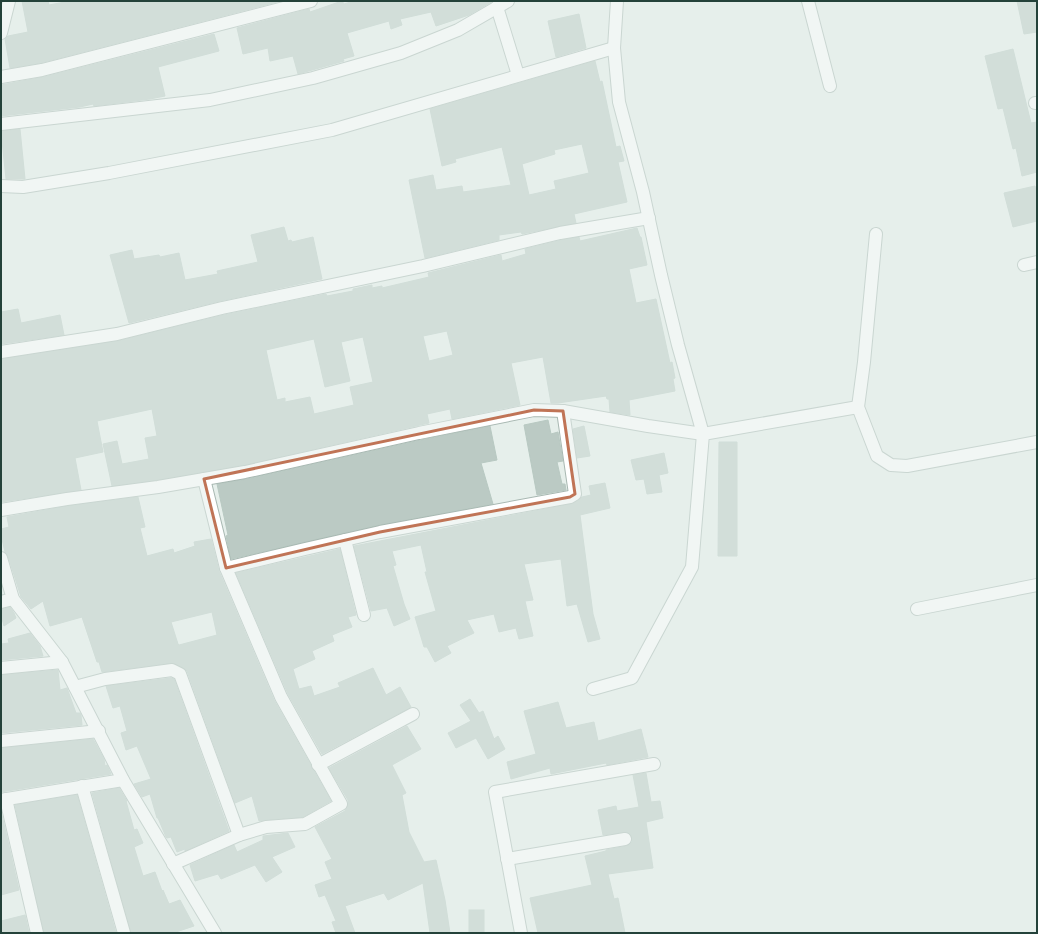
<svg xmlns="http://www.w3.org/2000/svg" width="1038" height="934" viewBox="0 0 1038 934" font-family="Roboto,sans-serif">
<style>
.building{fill:#bbcac4;stroke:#b8c9c2;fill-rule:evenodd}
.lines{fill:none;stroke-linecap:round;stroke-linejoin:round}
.street-casing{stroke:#a8b8b2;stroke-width:14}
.street{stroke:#fff;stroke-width:12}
.marked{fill:none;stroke:#c07456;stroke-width:3;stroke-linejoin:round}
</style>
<rect width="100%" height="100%" fill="#e6efeb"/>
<!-- building -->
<g class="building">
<polygon points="22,1 48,1 49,5 70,1 281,1 40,63 10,68 5,39 8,36 28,32"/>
<polygon points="342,1 344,4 354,1 493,1 469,15 436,26 431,12 400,19 402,25 391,29 389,21 347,33 354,56 343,59 344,61 298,74 293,56 270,61 268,48 243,54 237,28 309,9 310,12"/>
<polygon points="1017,1 1037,1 1037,32 1024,34"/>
<polygon points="579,14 586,48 556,57 548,21"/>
<polygon points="214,34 219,51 158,67 165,96 150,99 94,106 93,104 80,107 1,116 1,85 44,77"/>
<polygon points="1013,49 1031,123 1037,122 1037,172 1022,176 1016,148 1013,149 1003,108 998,109 985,56"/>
<path d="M595 61 600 82 602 81 616 147 620 146 624 161 618 162 627 202 574 214 576 223 522 234 521 232 499 235V240L425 258 409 180 433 175 436 190 462 186 463 192 511 185 502 147 455 159 456 162 442 166 430 109ZM582 144 589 173 554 181 556 189 529 195 522 164 555 154 554 150Z"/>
<polygon points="20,129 25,179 6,179 1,131"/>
<polygon points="1035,186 1037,195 1037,221 1013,227 1004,193"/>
<polygon points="284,227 288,241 291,240 292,242 313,237 322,279 220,301 129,323 110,255 132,250 134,259 159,255 160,257 179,253 185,280 218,274 217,271 258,262 251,235"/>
<path d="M637 228 640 237H641L647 265 629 269 636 303 656 299 670 363 672 362 675 378 673 379 675 391 629 400 630 415 610 412 609 399H607L606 396 558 403H551L543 357 511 363 520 405 452 419 450 409 427 414 429 423 244 465 157 480 112 486 103 444 117 441 122 464 149 459 145 438 157 436 152 409 97 421 103 452 75 458 81 490 1 502V359L118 341 224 315 326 294 327 296 353 291V289L372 285V288L382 286V288L429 277 428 273 501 255 502 261 526 254 525 249 562 240 579 237 580 241ZM447 331 453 355 429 361 423 336ZM363 337 373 382 350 387 354 405 314 414 310 397 285 402V398L277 400 266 350 314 339 325 387 350 381 341 342Z"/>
<polygon points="18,309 21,323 60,315 64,335 1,344 1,312"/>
<polygon points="548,420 551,434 558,432 563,461 557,462 562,484 565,484 566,490 537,495 524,425"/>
<polygon points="490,426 497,460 481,463 493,504 379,525 231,559 226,536 228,535 217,484 247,479 421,440"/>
<polygon points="584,426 590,456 577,458 573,429"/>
<polygon points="719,442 737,442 737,556 718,556"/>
<polygon points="664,453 668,473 659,475 662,492 647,494 644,479 636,480 631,460"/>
<polygon points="605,483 610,508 580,515 593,614 600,639 588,642 577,604 567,606 561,559 524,564 533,600 525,601 533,636 519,639 516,628 499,632 494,614 467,620 474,633 447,646 451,653 435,662 427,647 424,647 415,617 436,611 425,572 427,572 421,545 392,551 396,565 393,566 404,604 410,619 394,626 387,608 371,611 354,546 571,504 579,500 582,497 591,495 589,486"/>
<path d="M138 497 145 527 140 528 147 556 173 549 174 553 195 546 194 542 211 539 219 571 274 700 331 801 303 817 265 820 259 821 252 796 235 803 187 671 184 668 171 663 102 672 99 662H97L82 617 50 626 43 601 31 609 21 597 8 556 5 552 1 535V529L9 527 7 517 68 506ZM212 612 217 635 179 645 178 644 171 622Z"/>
<polygon points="340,549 356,615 348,617 352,627 332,635 334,641 312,651 315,659 293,669 299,689 311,686 314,696 340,687 338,683 373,668 386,695 400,687 411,707 322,754 288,694 236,573"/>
<polygon points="10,607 14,613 16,618 4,626 1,615 1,609"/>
<polygon points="30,633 40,646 43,656 1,660 1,644 9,643 8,639"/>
<polygon points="58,670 60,690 67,688 76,713 80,713 81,715 82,725 1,733 1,675"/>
<polygon points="171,678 174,679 229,831 185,851 185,849 177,852 171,837 167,838 166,837 158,818 157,818 150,794 142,797 134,784 151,779 137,746 126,750 121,733 127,731 120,706 113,708 106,686"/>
<polygon points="470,699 479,713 483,711 494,739 498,736 505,749 488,759 476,738 456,748 448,733 471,721 460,705"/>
<polygon points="558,702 566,728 594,722 598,741 641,729 648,757 607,765 606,763 551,774 550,768 511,779 507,762 536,754 524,711"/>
<polygon points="407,726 421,749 392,765 406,793 402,795 409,832 424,862 436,860 445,900 450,933 430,933 423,883 388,900 384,893 345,906 355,933 336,933 332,922 336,921 325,895 319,897 315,885 332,879 325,862 332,859 315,827 345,811 348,804 348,800 329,768"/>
<polygon points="93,739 104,759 105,766 107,765 111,774 1,792 1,748"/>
<polygon points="646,773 651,802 660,801 663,818 646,822 653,868 608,874 614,899 618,898 625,933 538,933 530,898 592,885 585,856 606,851 606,850 627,846 632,842 631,835 627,832 603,835 598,810 616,806 617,811 639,807 633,775"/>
<polygon points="119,788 127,801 126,801 134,830 137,829 143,843 134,847 143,876 155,872 162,891 163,890 169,904 180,900 194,926 173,933 131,933 92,793"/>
<polygon points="77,795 116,933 44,933 15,805"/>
<polygon points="1,811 19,890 1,895"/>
<polygon points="288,833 295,847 272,857 282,872 266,882 255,865 221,879 218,874 195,881 190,865 234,845 237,852 263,840 263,836"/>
<rect x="469" y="910" width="15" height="23"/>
<polygon points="25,915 29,933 1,933 1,921"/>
</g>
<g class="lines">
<!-- street casing -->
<g class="street-casing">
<g id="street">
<polyline points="808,1 830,86"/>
<polyline points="497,7 518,75"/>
<polyline points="1,33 9,1"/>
<polyline points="1,77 42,70 311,1"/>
<polyline points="1035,103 1037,103"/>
<polyline points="1,124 210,100 313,78 401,53 458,30 508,1"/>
<polyline points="1,186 23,187 109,173 332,130 614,48"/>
<polyline points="876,234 864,362 858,407 877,456 891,465 907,466 1037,442"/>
<polyline points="1024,265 1037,262"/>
<polyline points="1,352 117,334 222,308 423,266 560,233 649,218"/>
<polyline points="1,510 67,499 158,487 245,472 419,433 534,410 563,411 648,426 703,434 678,345 661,275 643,192 619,102 614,48 617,1"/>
<polyline points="345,540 364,615"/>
<polyline points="1,558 13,599 62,662 123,780 215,933"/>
<polyline points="226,568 305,549 380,532 570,497 575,494 563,411"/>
<polyline points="1,602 13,599"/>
<polyline points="917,609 1037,585"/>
<polyline points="1,668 62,662"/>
<polyline points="75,687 105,679 172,670 180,674 239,835"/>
<polyline points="593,689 632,678 692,567 703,434 858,407"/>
<polyline points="1,741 99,731"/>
<polyline points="318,765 413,714"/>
<polyline points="82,786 124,933"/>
<polyline points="6,799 37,933"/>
<polyline points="1,800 123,780"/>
<polyline points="507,859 625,839"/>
<polyline points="173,864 239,835 266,827 305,824 341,804 281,697 226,568 204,479"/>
<polyline points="521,933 495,792 654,764"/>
</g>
</g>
<!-- street -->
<use href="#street" class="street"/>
</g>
<!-- marked area -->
<path d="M0 0H1038V934H0ZM534 410 563 411 575 494 570 497 380 532 226 568 204 479Z" fill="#e6efeb" fill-opacity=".55" fill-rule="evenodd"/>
<path class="marked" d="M534 410 563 411 575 494 570 497 380 532 226 568 204 479Z"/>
<!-- border -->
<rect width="1038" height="934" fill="none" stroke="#24423a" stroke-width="4"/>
</svg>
